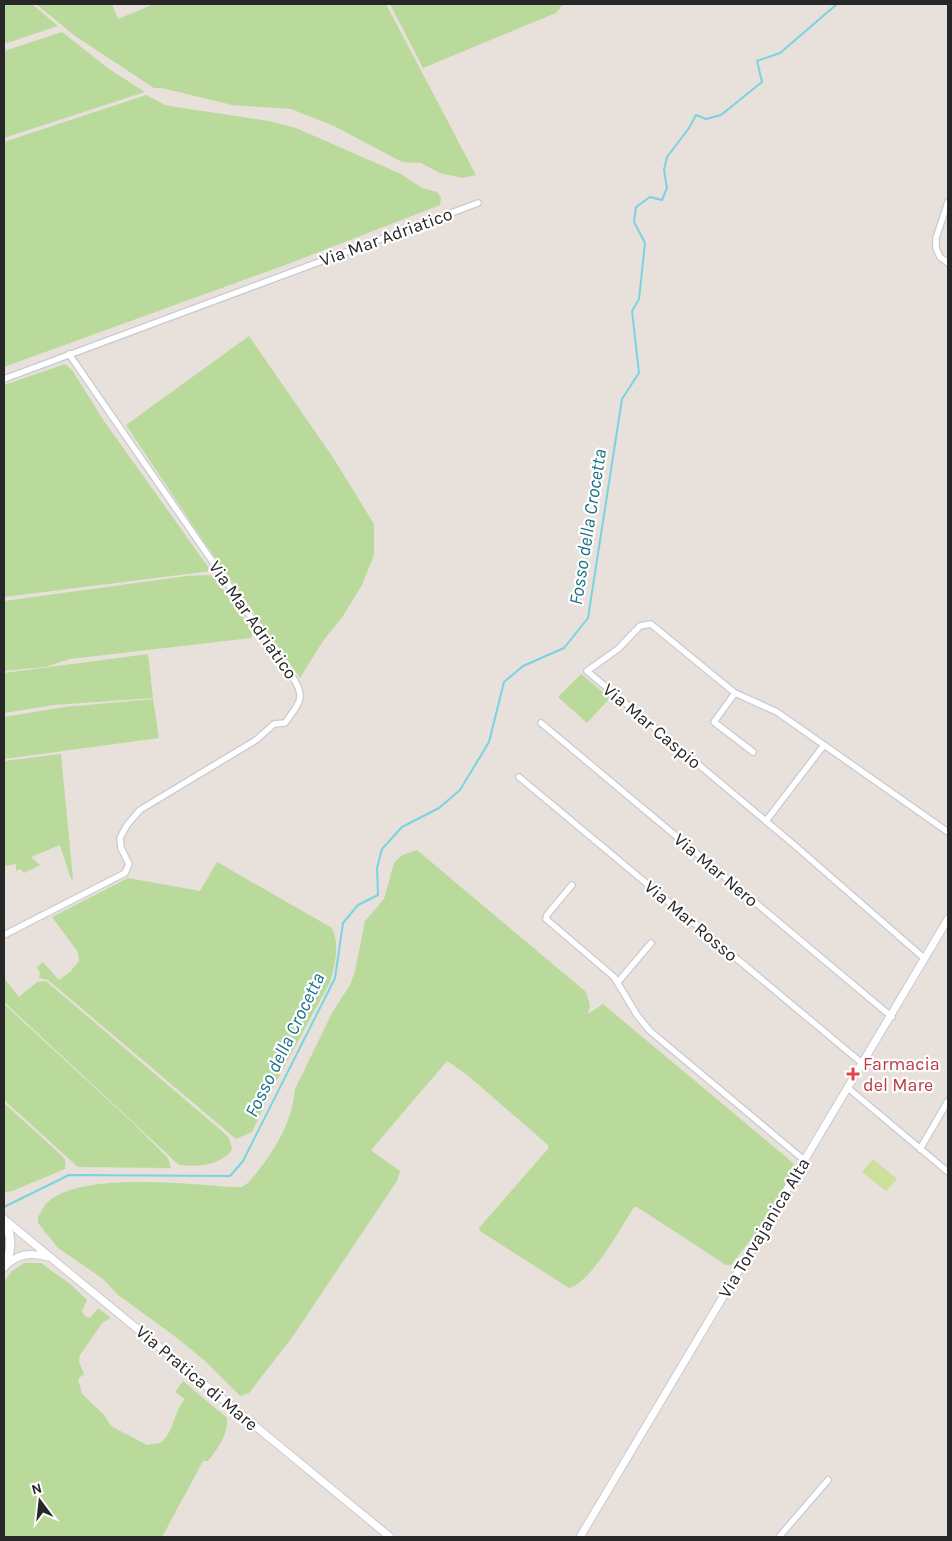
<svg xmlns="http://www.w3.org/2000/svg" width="952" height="1541" viewBox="0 0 952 1541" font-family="Karla,sans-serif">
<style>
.green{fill:#bada9c}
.pitch{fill:#cce099}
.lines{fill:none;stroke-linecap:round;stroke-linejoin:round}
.stream{stroke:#77d4e0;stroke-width:2}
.minor-casing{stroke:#c6cbd4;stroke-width:8}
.tertiary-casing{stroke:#c6cbd4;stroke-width:9}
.secondary-casing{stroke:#c6cbd4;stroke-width:10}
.minor{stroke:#fff;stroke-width:5.5}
.tertiary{stroke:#fff;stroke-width:7}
.secondary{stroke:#fff;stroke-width:8}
.health-dot{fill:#e0444e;stroke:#fff;stroke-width:2}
.labels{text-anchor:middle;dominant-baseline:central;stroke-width:4.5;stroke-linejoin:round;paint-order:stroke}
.street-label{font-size:18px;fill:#272727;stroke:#fff}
.health-label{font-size:18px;fill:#be3a42;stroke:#fff;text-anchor:start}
.water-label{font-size:19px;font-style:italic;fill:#1b7288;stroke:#fff}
</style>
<rect width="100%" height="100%" fill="#e8e0da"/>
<!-- green -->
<g class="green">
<polygon points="4,4 32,4 58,26 4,44"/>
<polygon points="36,4 112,4 118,19 154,4 386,4 476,175 463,178 440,173 421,163 402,162 334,126 291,109 232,105 162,88 154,88 75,36"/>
<polygon points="390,4 563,4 556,13 423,68"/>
<polygon points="62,32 109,69 145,92 4,138 4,51"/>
<polygon points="146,95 165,105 182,108 269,121 296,128 401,174 422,188 437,192 441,198 440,205 288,264 4,367 4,142"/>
<polygon points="249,336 334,459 374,524 374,555 362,585 343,616 323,641 300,678 200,536 126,425"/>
<polygon points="65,364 72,370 104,421 211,571 4,597 4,385"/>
<polygon points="210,575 217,581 253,632 251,638 70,659 45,667 4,671 4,601 187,576"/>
<polygon points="148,654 153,698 54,705 4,713 4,673"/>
<polygon points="581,674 610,698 587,723 558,697"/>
<polygon points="153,699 159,738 4,759 4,717 65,707"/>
<polygon points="61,754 73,879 71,879 60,845 31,857 40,865 24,873 21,869 16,871 16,864 4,866 4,761"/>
<path d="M417 850 586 992 590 1005 588 1014 603 1004 792 1162 797 1170 749 1242 731 1265H726L637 1207H634C622 1226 590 1284 569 1288L480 1231 479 1228 548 1149V1145L466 1074 447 1061 372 1149V1151L400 1171 397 1181 291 1339 249 1393 240 1396 204 1360 173 1335 118 1295 103 1279 58 1248 38 1223V1217C41 1212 44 1205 49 1201 83 1172 187 1184 231 1187H242L249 1182C272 1155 292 1125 295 1089L333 1011 350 985 355 971 365 921 384 899 394 863 402 855Z"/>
<path d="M217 862 332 928C340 944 335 965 330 982L272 1089 252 1132 236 1139 48 980 39 978 40 973 37 967 43 962 59 980 70 972 79 961 78 952 52 917 128 878 200 891Z"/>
<path d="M4 978 19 997 37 982 46 981 223 1132 229 1138 232 1150C219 1166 198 1167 179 1165L4 1002Z"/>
<polygon points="4,1004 135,1125 168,1158 171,1168 78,1167 4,1100"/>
<polygon points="4,1103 60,1154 65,1159 65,1169 12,1191 4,1192"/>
<path d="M24 1263H41L70 1284 87 1300 82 1311 85 1316 90 1318 98 1308 111 1318 103 1322 80 1355 79 1361 84 1374 78 1379 82 1394 104 1415 111 1426 147 1445 160 1443C175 1432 173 1412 185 1399L175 1392 183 1381 227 1418C229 1433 217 1450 208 1461H203L162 1537H4V1282L12 1271Z"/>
</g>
<!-- pitch -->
<polygon class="pitch" points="873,1159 897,1179 886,1191 862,1172"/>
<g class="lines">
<!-- stream -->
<polyline class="stream" points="4,1207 69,1175 230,1176 243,1161 335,978 343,923 358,905 378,895 377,868 382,849 402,827 439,808 460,790 489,742 504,682 523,666 564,648 588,618 622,399 639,373 632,311 639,299 645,243 634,222 636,207 650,197 662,200 667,188 664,170 667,157 689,128 696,115 706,119 721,115 762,82 757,61 780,53 837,4"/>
<!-- minor casing -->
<g class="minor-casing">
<g id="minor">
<polyline points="948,202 936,238 936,248 940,257 948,263"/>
<polyline points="4,379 478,203"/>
<polyline points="735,693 777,712 948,832"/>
<polyline points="541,723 892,1017"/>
<polyline points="753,752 714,722 735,693 651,624 640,626 618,649 587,671 792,843 925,959"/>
<polyline points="519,777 863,1064"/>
<polyline points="766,821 824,745"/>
<polyline points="572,885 547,915 546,919 614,977 637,1015 650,1031 804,1160"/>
<path d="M4 935 125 873 129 864 121 848 120 838 127 825 140 810 256 740 274 724 285 723C298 704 307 699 293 678L69 354"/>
<polyline points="618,982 651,943"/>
<polyline points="848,1088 948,1172"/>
<polyline points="920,1149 948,1101"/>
<polyline points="779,1537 828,1480"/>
</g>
</g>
<!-- tertiary casing -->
<g class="tertiary-casing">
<g id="tertiary">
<polyline points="4,1219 390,1537"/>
<path d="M4 1267C17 1254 30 1252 47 1257"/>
<polyline points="580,1537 948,919"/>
</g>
</g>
<!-- secondary casing -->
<g class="secondary-casing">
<path id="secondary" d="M4 1220C13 1237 12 1251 4 1267"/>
</g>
<!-- minor -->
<use href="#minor" class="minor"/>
<!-- tertiary -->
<use href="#tertiary" class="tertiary"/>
<!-- secondary -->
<use href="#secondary" class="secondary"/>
</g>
<!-- markers -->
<path class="health-dot" d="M850.5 1066.5h5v5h5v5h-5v5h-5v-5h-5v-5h5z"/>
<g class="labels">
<!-- street labels -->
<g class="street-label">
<text transform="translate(386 237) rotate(-20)">Via Mar Adriatico</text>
<text transform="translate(253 620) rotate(55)">Via Mar Adriatico</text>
<text transform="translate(652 726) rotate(40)">Via Mar Caspio</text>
<text transform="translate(716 870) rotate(40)">Via Mar Nero</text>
<text transform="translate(691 921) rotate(40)">Via Mar Rosso</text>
<text transform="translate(764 1228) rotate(-59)">Via Torvajanica Alta</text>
<text transform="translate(197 1378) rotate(40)">Via Pratica di Mare</text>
</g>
<!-- health labels -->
<g class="health-label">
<text x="863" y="1064">Farmacia<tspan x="863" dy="21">del Mare</tspan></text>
</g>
<!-- water labels -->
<g class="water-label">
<text transform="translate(588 527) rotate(-81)">Fosso della Crocetta</text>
<text transform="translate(285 1045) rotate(-64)">Fosso della Crocetta</text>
</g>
</g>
<!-- border -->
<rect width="952" height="1541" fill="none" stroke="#272727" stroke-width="10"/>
<!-- north arrow -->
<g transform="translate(40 1501) rotate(345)" stroke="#ffffff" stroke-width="4" paint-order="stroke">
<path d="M0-4L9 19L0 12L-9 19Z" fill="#272727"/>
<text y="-8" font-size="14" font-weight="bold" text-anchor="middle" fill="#272727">N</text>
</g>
</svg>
